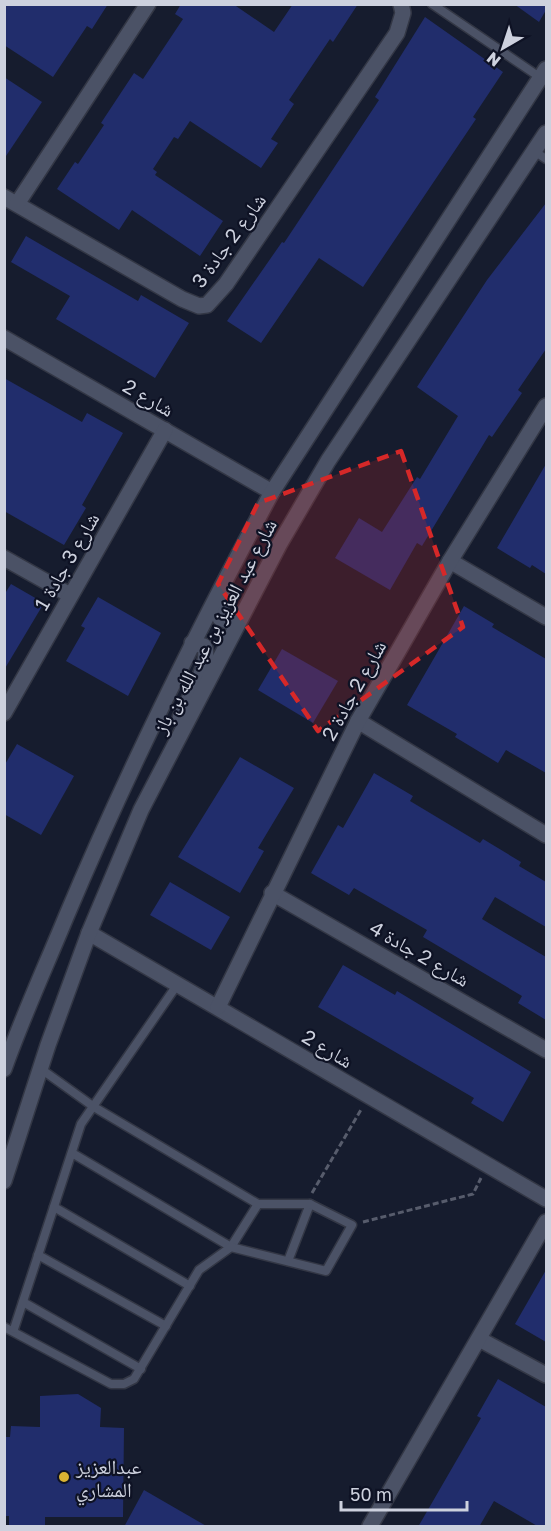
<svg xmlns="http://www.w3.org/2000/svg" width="551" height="1531" viewBox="0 0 551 1531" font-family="'Golos Text','Noto Naskh Arabic',sans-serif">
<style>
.building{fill:#212d6c}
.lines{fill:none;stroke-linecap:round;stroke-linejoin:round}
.service-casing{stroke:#333745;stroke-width:11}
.minor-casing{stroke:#333745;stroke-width:18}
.tertiary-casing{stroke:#333745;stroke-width:18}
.path{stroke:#575c6c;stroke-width:3;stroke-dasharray:6 3;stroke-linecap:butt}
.service{stroke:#4b5266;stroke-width:8}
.minor{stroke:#4b5266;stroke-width:15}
.tertiary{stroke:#4b5266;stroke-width:15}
.marked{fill:#d62828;fill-opacity:0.2;stroke:#d62828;stroke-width:4.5;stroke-dasharray:12 8;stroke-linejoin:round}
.poi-dot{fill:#dab333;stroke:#0e1224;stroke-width:2}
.labels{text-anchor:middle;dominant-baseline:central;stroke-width:4.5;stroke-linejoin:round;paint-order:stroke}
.street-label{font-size:20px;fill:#cdd1de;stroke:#0e1224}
.poi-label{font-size:20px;fill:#cdd1de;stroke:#0e1224;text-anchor:start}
</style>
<rect width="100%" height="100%" fill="#161c2e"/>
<!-- building -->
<g class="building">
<polygon points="4,4 108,4 92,29 87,26 53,77 4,45"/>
<polygon points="181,4 233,4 274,32 293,4 358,4 333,42 330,39 289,100 294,104 271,139 278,143 261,168 190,121 178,139 174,137 153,169 157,172 155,175 223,221 200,256 132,210 119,230 57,189 75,162 78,164 104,125 101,123 134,73 143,79 183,19 175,14"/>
<polygon points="514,4 546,4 546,10 539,22"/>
<polygon points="425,17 503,72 473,117 476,119 363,287 319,258 261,343 227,321 282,242 284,243 379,100 375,97"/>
<polygon points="4,77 42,102 4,159"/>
<polygon points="546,203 546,349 518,390 522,393 492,437 489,435 422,546 417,543 390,590 335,558 359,518 382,532 417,477 420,479 458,416 417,387 487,280"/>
<polygon points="26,236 138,301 141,295 189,323 155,378 56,319 70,296 11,262"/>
<polygon points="4,378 82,422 87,413 123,433 82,505 86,508 64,545 4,511"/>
<polygon points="546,464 546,574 532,565 530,568 497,548"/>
<polygon points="11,584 44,603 4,670 4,595"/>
<polygon points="98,597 161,633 128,696 66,661 85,628 81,626"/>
<polygon points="464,606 494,624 492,627 546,659 546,773 506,750 498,763 455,737 457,734 407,705"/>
<polygon points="282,649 338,681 313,723 258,690"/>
<polygon points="17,744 74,776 41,835 4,814 4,766"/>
<polygon points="240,757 294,788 258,848 264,851 240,893 178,857"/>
<polygon points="374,773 413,796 410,801 480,843 483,839 521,862 519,866 546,882 546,927 495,897 482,919 546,957 546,1020 518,1003 522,996 423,937 427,930 354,888 349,895 311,873 338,825 343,828"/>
<polygon points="170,882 230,917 211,950 150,915"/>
<polygon points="343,965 395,995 397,991 531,1072 503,1122 471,1103 474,1098 318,1007"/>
<polygon points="546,1270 546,1342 515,1324"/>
<polygon points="498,1379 546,1407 546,1527 539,1527 494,1501 479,1527 418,1527 481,1418 477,1416"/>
<polygon points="78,1394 101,1408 100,1427 124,1428 123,1517 45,1517 45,1526 9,1526 9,1516 4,1516 4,1437 10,1437 11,1426 40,1427 40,1396"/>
<polygon points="144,1490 208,1527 124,1527"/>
</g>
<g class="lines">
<!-- service casing -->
<g class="service-casing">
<g id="service">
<polyline points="432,4 541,78"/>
<polyline points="534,151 546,159"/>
<polyline points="72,1153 231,1247 258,1204"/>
<polyline points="54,1207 190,1286"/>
<polyline points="38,1255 166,1326"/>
<polyline points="288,1261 310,1204"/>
<polyline points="23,1302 141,1369"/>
<polyline points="4,1327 111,1384 124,1384 134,1379 199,1270 231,1247 326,1271 352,1225 310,1204 258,1204 94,1107 41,1069"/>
<polyline points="14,1329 81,1124 177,985"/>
</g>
</g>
<!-- minor casing -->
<g class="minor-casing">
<g id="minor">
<polyline points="4,197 182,299 199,306 207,305 226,284 397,33 403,13 401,4"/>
<polyline points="17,204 148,4"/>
<polyline points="4,338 272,492"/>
<polyline points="4,558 70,595"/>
<polyline points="450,561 546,617"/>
<polyline points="4,713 165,430"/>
<polyline points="358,721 546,835"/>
<polyline points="272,893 546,1050"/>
<polyline points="89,933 546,1199"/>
<polyline points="218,1007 358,721 450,561 546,406"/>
<polyline points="479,1339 546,1375"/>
<polyline points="370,1526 546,1222"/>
</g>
</g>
<!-- tertiary casing -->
<g class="tertiary-casing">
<g id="tertiary">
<polyline points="226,595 219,610 220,618 237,625"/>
<path d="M180 718C187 700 213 661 204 646L192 643"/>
<path d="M4 1069C22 1018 45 968 66 917 127 772 197 631 272 492L546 69"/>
<polyline points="4,1181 48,1045 89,933 141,810 279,545 328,461 546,133"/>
</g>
</g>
<!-- path -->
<g class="path">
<polyline points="312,1193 362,1108"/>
<polyline points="363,1222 473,1194 481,1178"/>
</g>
<!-- service -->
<use href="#service" class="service"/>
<!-- minor -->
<use href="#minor" class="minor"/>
<!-- tertiary -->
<use href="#tertiary" class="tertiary"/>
</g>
<!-- marked area -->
<path class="marked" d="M401 451 463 627 318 731 218 584 258 503Z"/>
<!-- markers -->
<circle class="poi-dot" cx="64" cy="1477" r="6"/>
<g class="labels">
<!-- street labels -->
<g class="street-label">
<text transform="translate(228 240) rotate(-54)">شارع 2 جادة 3</text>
<text transform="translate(149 397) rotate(30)">شارع 2</text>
<text transform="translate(66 561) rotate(-60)">شارع 3 جادة 1</text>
<text transform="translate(214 626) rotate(-62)">شارع عبد العزيز بن عبد الله بن باز</text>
<text transform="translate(353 690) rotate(-61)">شارع 2 جادة 2</text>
<text transform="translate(420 953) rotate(30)">شارع 2 جادة 4</text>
<text transform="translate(328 1048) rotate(31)">شارع 2</text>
</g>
<!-- poi labels -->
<g class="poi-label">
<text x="76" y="1466">عبدالعزيز<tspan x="76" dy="23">المشاري</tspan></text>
</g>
</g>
<!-- border -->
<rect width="551" height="1531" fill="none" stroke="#cdd1de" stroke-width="12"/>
<!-- north arrow -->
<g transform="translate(503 48) rotate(219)" stroke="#0e1224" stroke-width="4.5" paint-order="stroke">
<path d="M0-4.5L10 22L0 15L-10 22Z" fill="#cdd1de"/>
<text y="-9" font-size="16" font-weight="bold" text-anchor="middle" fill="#cdd1de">N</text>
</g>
<!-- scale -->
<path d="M341 1501v9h126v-9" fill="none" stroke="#cdd1de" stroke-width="3"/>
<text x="350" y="1501" font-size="18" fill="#cdd1de" stroke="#0e1224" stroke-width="4.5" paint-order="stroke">50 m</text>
</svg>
